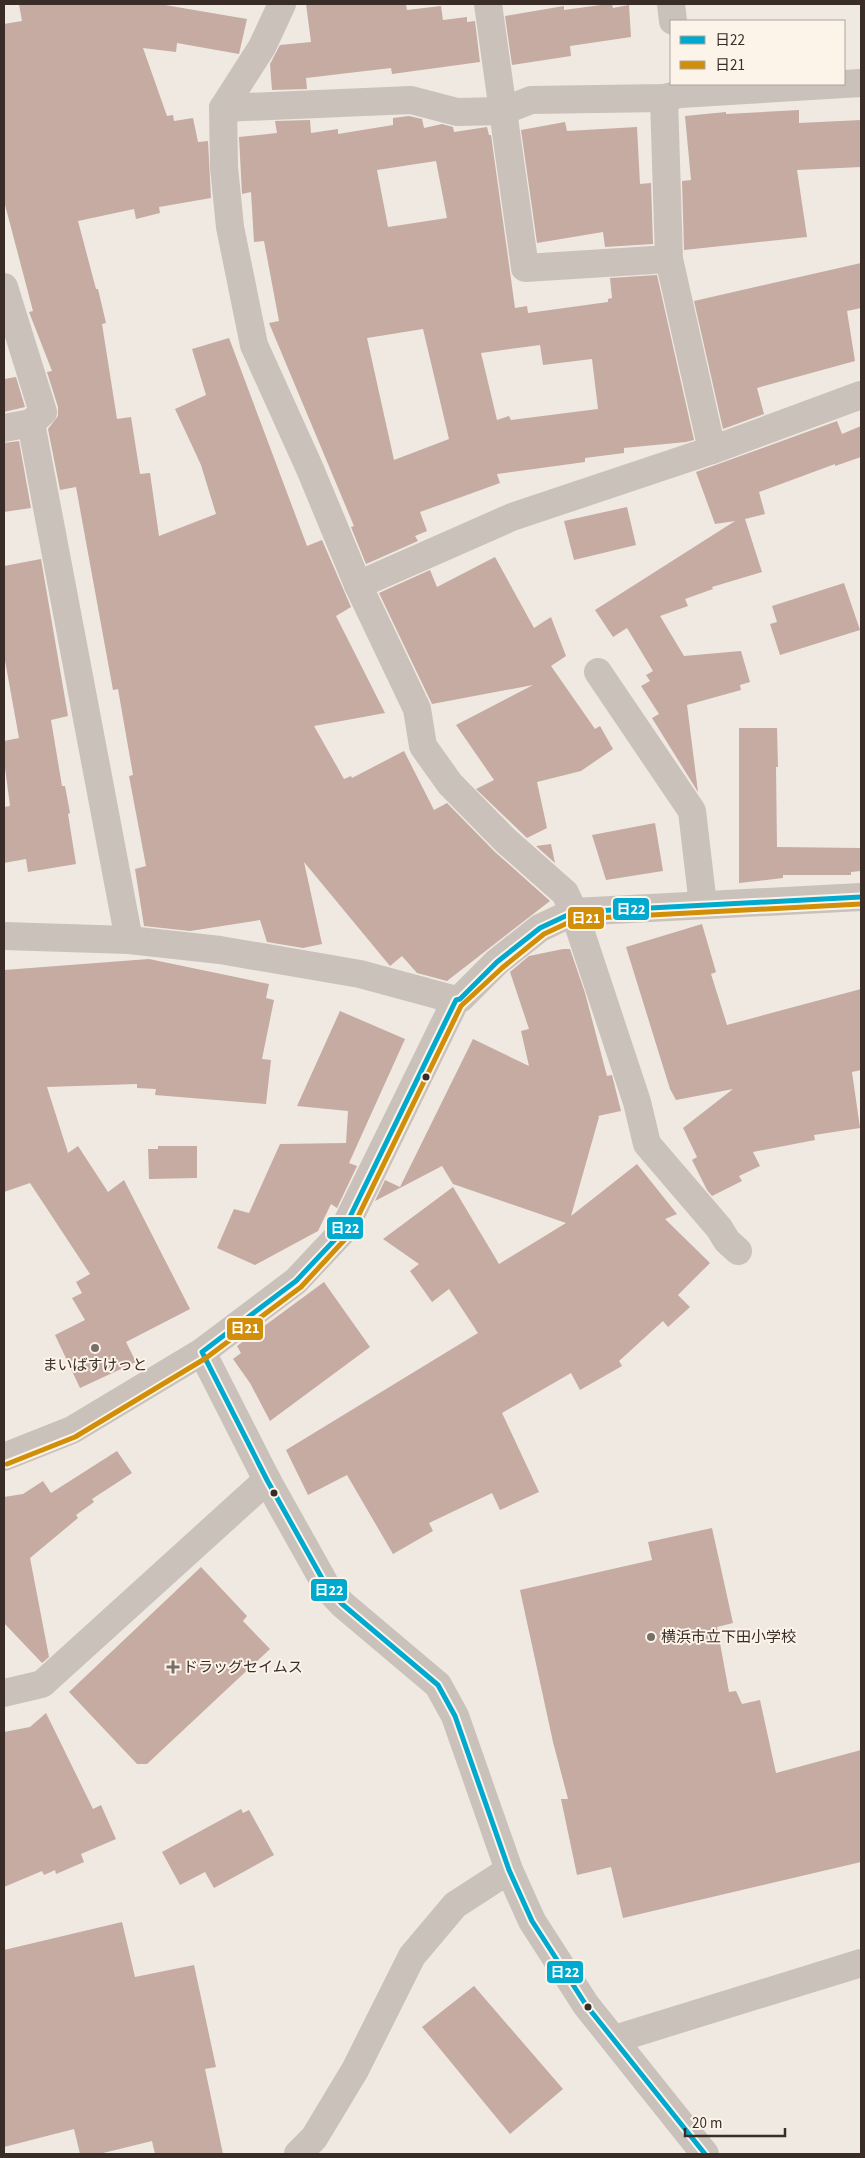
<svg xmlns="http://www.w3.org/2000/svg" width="865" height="2158" viewBox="0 0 865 2158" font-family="'Source Sans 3','Noto Sans JP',sans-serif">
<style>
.building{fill:#c5aba2;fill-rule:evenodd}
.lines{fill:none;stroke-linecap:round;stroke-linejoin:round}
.minor{stroke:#c9c1ba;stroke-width:28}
.bus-1-casing{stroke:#fcf3e9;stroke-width:9}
.bus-2-casing{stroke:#fcf3e9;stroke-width:9}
.bus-1{stroke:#00a9ce;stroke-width:5}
.bus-2{stroke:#d18e08;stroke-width:5}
.bus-dot{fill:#3a2d28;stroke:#fcf3e9;stroke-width:2}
.poi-dot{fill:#796f69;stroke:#fcf3e9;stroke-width:2}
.labels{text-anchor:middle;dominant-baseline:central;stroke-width:4;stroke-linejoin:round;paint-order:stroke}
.poi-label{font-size:15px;fill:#3a2d28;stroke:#fcf3e9;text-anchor:start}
.line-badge{stroke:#fcf3e9;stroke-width:2}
.badge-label{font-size:14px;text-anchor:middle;font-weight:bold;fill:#fff}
</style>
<rect width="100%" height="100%" fill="#efe9e2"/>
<!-- building -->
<g class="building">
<polygon points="19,4 159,4 247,19 239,54 177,43 176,52 143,48 167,116 173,115 174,121 193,118 198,142 208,141 211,198 159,207 160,213 136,219 134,209 78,221 96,289 98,289 106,323 102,324 117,419 131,417 140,474 150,473 159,536 216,514 201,465 175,409 206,395 192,349 229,338 307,546 322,540 351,607 336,616 385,713 314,726 344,779 351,776 352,778 404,751 434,810 447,803 495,852 550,901 447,981 417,973 402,956 390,966 304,862 322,944 303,948 267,942 260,920 190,931 144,926 135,869 146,866 129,776 133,775 118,689 113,690 76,487 60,490 48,429 58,416 58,407 47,372 52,371 29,312 33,311 4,201 4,24 22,21"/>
<polygon points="306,4 406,4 407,10 441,6 443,20 467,17 467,22 475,21 480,62 392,74 391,68 306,78 307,89 272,90 270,64 280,45 311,42"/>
<polygon points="608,4 612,4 613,8 629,5 631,37 570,46 571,56 512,65 505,16 564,6 564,10"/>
<polygon points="799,110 799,123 861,120 861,167 797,170 807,237 684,250 682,181 691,180 685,116 726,112 726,114"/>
<path d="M409 116 422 119 424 128 442 124 453 127 454 132 487 127 489 135H491L515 308 527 306 528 313 608 302V299L612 298 610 278 657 275 694 440 686 442 624 448V453L585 458V462L497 474 500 483 420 512 427 531 415 536 418 541 366 564 351 527 354 526 269 323 279 321 264 241 254 242 251 192 242 194 239 137 277 133 275 121 310 120 311 133 338 129V134L393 125V118ZM436 161 447 218 388 227 377 170ZM423 329 449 439 394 460 367 338ZM540 345 543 365 592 359 598 409 511 420 509 416 497 420 481 353Z"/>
<polygon points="565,122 567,131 637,127 640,184 651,183 653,244 605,247 603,232 537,243 521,130"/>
<polygon points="861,263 861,308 847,311 855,361 757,388 764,414 723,429 694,301"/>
<polygon points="16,377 25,407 4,412 4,379"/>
<polygon points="837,421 842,434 861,426 861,457 835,466 835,464 759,492 765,514 745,519 762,572 712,587 713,589 685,599 688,606 660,616 684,656 741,651 750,682 740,685 741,690 687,705 698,792 652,718 659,714 641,686 650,681 646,675 653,671 627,628 613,637 595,610 735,521 715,524 696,472"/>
<polygon points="19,441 31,508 4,512 4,443"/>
<polygon points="627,507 636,545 574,560 564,521"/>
<polygon points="495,557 534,628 551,617 566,656 551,666 595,729 600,726 613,749 581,771 537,782 547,828 527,838 476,789 494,780 456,725 533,685 432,704 379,593 430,570 437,587"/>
<polygon points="41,559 68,716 51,720 62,786 65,786 70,813 68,814 76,864 28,872 26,859 4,863 4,807 10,806 4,760 4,741 19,738 4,655 4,566"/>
<polygon points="844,583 860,630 780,655 770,624 777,622 772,606"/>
<polygon points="739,728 777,728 778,767 776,767 777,847 861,848 861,871 851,872 851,875 783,875 783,878 739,883"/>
<polygon points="655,823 663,871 606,880 592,835"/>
<polygon points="551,844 555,863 536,846"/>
<polygon points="702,924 716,972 711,974 727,1025 861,989 861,1070 852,1072 860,1128 814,1135 815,1140 753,1152 760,1166 739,1176 742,1181 712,1196 707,1190 692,1160 697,1157 683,1128 733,1089 676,1100 670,1089 626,947"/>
<polygon points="563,949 570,949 585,993 607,1076 612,1075 621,1111 598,1116 599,1117 571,1216 637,1164 677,1214 665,1219 710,1263 678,1295 690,1307 668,1327 663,1321 619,1361 622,1366 580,1390 571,1373 502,1413 539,1492 500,1510 492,1493 429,1523 433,1531 393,1554 347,1475 308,1495 286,1450 478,1333 449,1289 432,1302 410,1271 419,1264 383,1239 453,1187 499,1264 566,1223 453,1184 442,1166 375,1201 385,1180 400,1187 473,1039 529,1066 521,1031 529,1029 510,972 529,956"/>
<polygon points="149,959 269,984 266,998 274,1000 262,1059 271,1060 266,1104 155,1095 156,1089 137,1088 137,1084 47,1087 68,1153 78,1146 108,1192 124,1180 190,1309 126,1342 136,1362 80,1388 55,1335 85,1320 72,1298 82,1293 76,1282 90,1274 30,1183 4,1192 4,970"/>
<polygon points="340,1011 405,1039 349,1163 357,1166 337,1208 331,1204 318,1231 255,1265 217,1248 234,1209 249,1213 280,1144 346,1143 348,1111 297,1106"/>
<polygon points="158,1146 197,1146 197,1178 149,1179 148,1149 158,1149"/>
<polygon points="324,1282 370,1347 270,1421 250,1383 233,1359 241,1353 237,1346"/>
<polygon points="117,1451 132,1473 92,1499 94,1502 76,1515 78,1518 30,1558 49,1657 42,1663 4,1623 4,1497 23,1494 43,1481 51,1493"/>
<polygon points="712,1528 733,1623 717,1627 729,1692 736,1691 742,1704 760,1700 776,1773 861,1750 861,1862 623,1918 611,1867 577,1875 561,1799 568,1799 553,1742 520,1590 652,1560 648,1542"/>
<polygon points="201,1567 247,1616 243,1621 270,1649 147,1764 137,1764 69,1692"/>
<polygon points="46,1713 93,1809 101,1805 116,1839 81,1854 84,1862 56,1874 55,1870 44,1875 42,1871 4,1887 4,1732 30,1727"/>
<polygon points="241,1809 243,1813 249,1810 274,1855 214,1888 205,1872 180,1885 162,1852"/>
<polygon points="122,1922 135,1977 194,1965 216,2067 205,2069 223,2154 155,2154 152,2141 99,2154 80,2154 74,2129 4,2147 4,1950"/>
<polygon points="474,1986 563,2089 510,2134 422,2027"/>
</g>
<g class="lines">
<!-- minor -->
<g class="minor">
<polyline points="282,4 262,47 223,108 224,167 230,227 254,345 310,469 358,585 417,709 423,746 450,784 505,840 565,893 574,912 637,1102 647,1144 719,1228 727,1241 738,1251"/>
<polyline points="488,4 525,268 669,259 664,98"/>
<polyline points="671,4 673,21"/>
<polyline points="223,108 411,100 457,112 503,111 531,100 664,98 680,94 861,83"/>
<polyline points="669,259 712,450"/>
<polyline points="4,287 43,412 31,423 4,428"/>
<polyline points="31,423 129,940"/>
<polyline points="358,585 512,517 712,450 861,395"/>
<polyline points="598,672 692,811 703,905"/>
<polyline points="4,936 129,940 220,950 360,974 456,1000"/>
<polyline points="202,1352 267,1480 328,1589 342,1604 438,1685 455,1716 509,1870 532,1921 586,2005 705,2154"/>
<polyline points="4,1457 72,1430 202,1352 296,1281 343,1231 456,1000 460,999 497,962 540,928 574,912 861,897"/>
<polyline points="4,1693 42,1684 267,1480"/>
<polyline points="615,2039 861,1963"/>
<polyline points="298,2154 314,2138 355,2070 412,1956 455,1905 509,1870"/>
</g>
<!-- bus-1 casing -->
<g class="bus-1-casing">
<polyline id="bus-1" points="705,2154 586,2005 532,1921 509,1870 455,1716 438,1685 342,1604 328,1589 267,1480 202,1352 296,1281 343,1231 456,1000 460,999 497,962 540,928 574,912 861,897"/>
</g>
<!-- bus-2 casing -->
<g class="bus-2-casing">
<polyline id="bus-2" points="7,1464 75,1437 206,1358 301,1287 349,1235 461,1006 502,968 544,934 576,919 861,904"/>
</g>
<!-- bus-1 -->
<use href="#bus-1" class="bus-1"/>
<!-- bus-2 -->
<use href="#bus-2" class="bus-2"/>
</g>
<!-- markers -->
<g class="bus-dot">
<circle cx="426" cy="1077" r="4.5"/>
<circle cx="274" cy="1493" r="4.5"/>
<circle cx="588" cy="2007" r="4.5"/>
</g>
<g class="poi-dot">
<circle cx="95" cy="1348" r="5"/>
<circle cx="651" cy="1637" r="5"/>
<path d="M170.5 1659.5h5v5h5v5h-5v5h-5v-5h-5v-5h5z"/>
</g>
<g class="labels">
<!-- poi labels -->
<g class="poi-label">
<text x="95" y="1365" text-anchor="middle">まいばすけっと</text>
<text x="661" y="1637">横浜市立下田小学校</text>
<text x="183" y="1667">ドラッグセイムス</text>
</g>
</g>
<g class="line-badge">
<rect x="612" y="897" width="38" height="24" rx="5" fill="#00a9ce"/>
<rect x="567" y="906" width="38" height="24" rx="5" fill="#d18e08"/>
<rect x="326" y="1216" width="38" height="24" rx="5" fill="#00a9ce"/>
<rect x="226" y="1317" width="38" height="24" rx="5" fill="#d18e08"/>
<rect x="310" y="1578" width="38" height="24" rx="5" fill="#00a9ce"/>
<rect x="546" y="1960" width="38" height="24" rx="5" fill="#00a9ce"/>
</g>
<g class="badge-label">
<text x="631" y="914">日22</text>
<text x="586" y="923">日21</text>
<text x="345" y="1233">日22</text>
<text x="245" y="1333">日21</text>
<text x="329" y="1595">日22</text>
<text x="565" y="1977">日22</text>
</g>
<!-- border -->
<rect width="865" height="2158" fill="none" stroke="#3a2d28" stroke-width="10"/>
<!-- legend -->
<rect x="670" y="20" width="175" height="65" fill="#fcf3e9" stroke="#aea49c"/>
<rect x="680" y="36" width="25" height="8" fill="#00a9ce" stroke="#aea49c"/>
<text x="715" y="45" font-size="15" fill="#3a2d28">日22</text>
<rect x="680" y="61" width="25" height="8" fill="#d18e08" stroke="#aea49c"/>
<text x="715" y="70" font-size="15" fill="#3a2d28">日21</text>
<!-- scale -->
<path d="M685 2128v8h100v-8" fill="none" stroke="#3a2d28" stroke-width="2.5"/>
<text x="692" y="2128" font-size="15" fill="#3a2d28" stroke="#fcf3e9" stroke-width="4" paint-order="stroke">20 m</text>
</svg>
